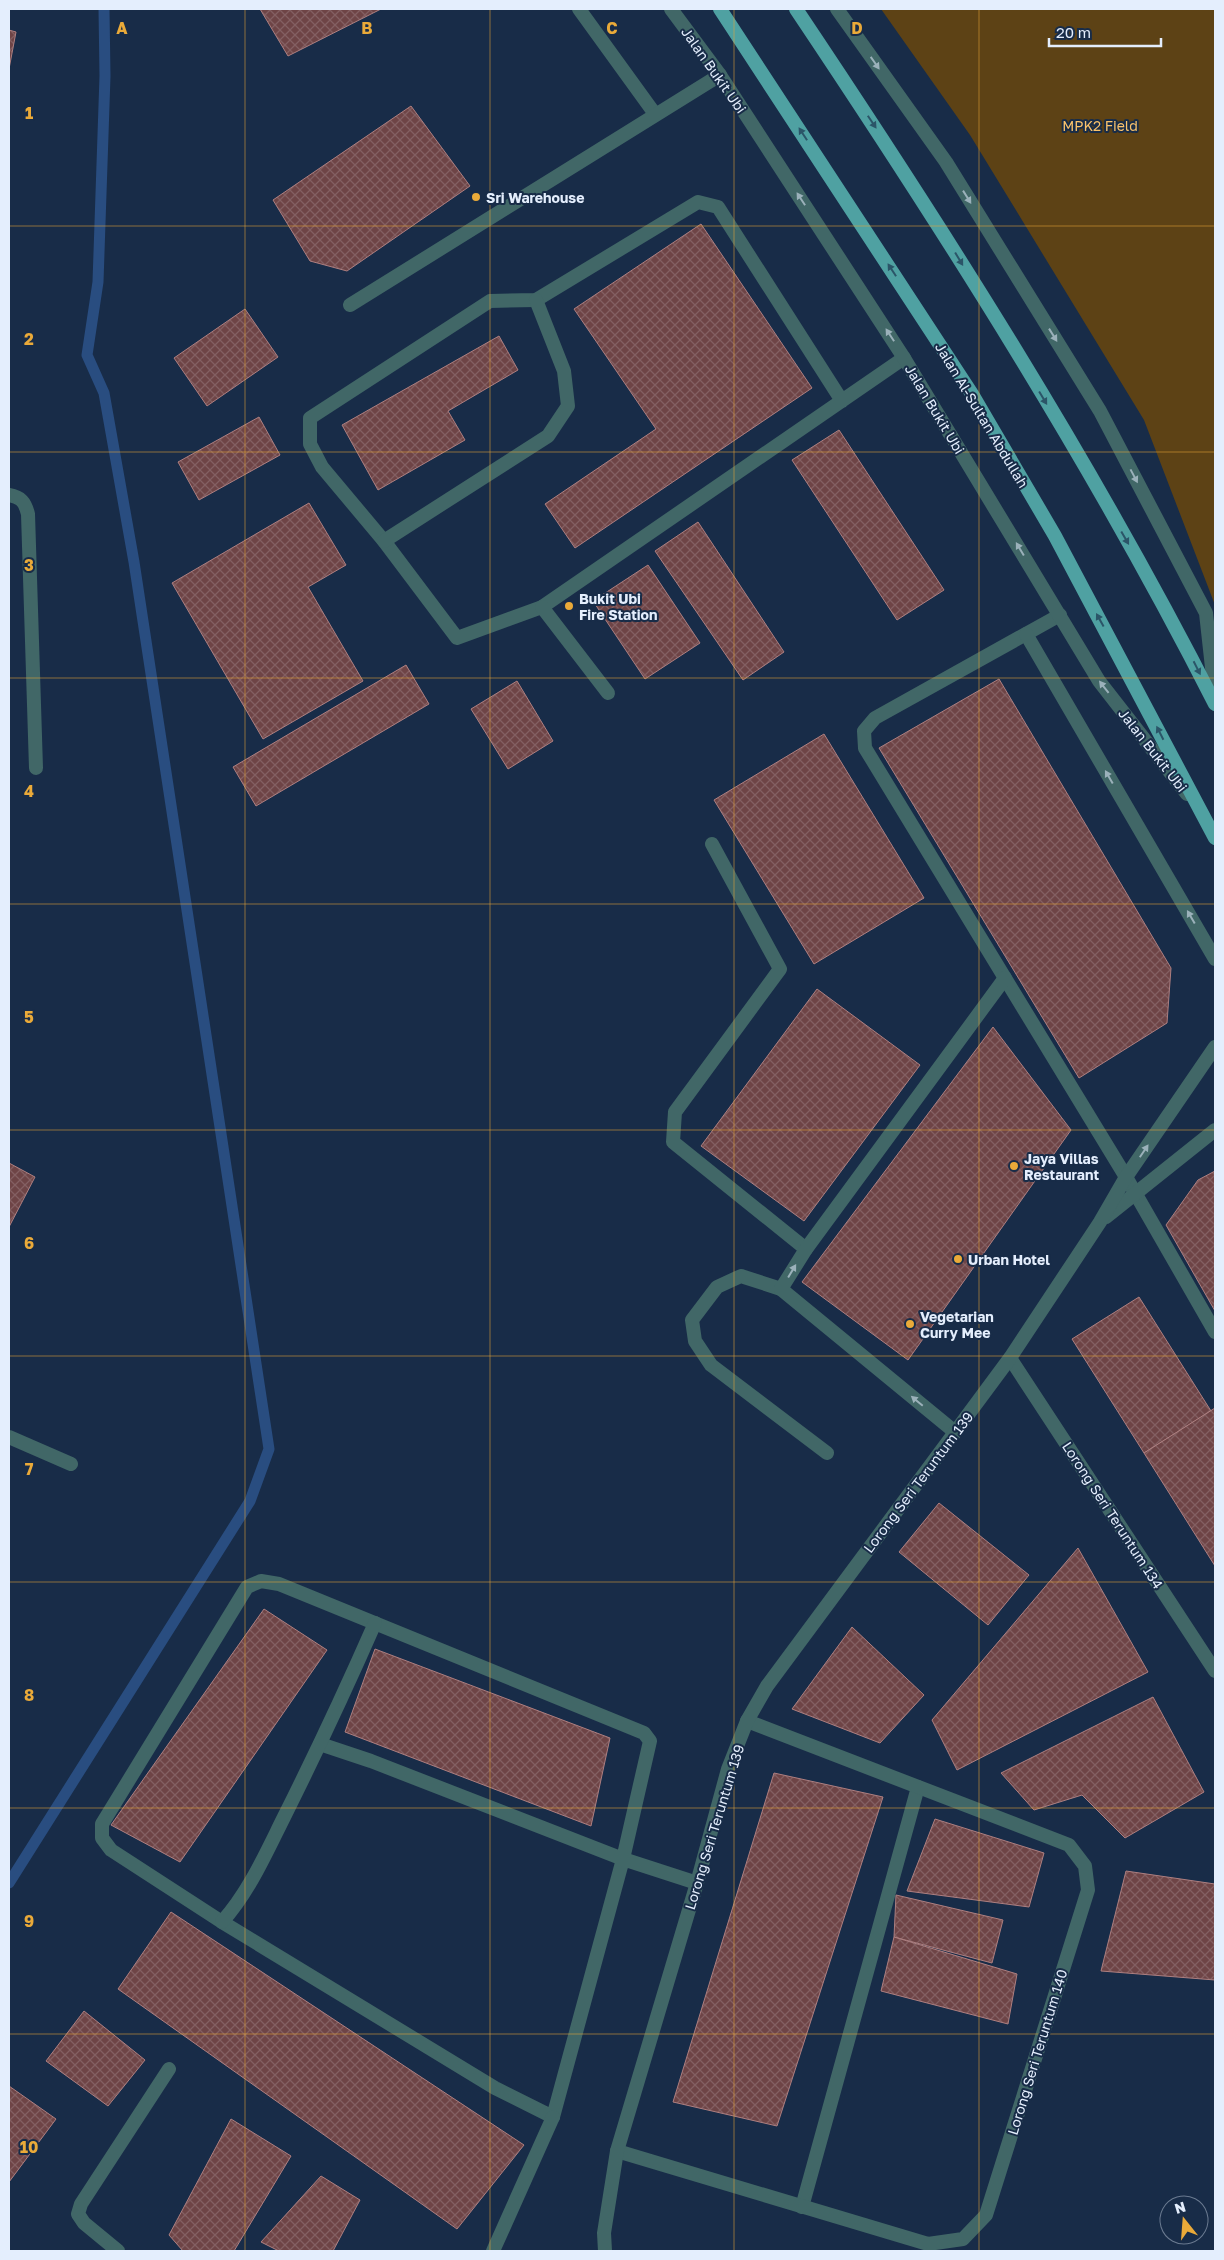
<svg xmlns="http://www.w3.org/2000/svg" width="1224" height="2260" viewBox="0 0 1224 2260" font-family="'Golos Text',sans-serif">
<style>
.green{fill:#5d4215}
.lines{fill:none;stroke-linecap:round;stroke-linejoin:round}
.stream{stroke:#294d80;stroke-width:11}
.building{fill:url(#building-cross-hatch);stroke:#ad7f80}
.service{stroke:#416767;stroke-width:14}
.minor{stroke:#416767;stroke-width:14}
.tertiary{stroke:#416767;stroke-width:14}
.primary{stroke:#4fa1a2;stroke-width:14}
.oneway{fill:#9bb1ba}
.oneway2{fill:#2b5568}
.grid{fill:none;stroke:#eaaa39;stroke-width:1;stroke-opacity:0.55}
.poi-dot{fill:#eaaa39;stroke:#182c48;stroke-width:2}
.labels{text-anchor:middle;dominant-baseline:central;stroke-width:4;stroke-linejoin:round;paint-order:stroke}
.street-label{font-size:14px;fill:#e4eefd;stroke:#182c48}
.park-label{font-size:14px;fill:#fbc36b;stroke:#182c48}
.poi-label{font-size:14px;font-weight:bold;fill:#e4eefd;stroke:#182c48;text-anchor:start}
.grid-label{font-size:16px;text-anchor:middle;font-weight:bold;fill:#eaaa39;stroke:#182c48;stroke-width:4;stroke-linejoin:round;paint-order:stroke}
</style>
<defs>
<pattern id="building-cross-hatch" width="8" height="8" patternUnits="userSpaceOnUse" patternTransform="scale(1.25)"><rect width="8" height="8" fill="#6e4446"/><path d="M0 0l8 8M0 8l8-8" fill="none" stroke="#835f62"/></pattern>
</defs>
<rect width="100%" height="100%" fill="#182c48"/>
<!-- green -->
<polygon class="green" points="881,9 1215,9 1215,605 1144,420 970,135"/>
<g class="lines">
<!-- stream -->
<polyline class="stream" points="9,1883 250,1501 269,1449 134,562 104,393 87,355 98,282 105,76 104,9"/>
</g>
<!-- building -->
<g class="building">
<polygon points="260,9 381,9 288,56"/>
<polygon points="9,30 16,32 9,69"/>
<polygon points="411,106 470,186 347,271 310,261 273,200"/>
<polygon points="701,224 812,388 575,548 545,504 656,429 574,309"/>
<polygon points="245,309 278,357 207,406 174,358"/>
<polygon points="499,336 518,370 448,411 465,440 378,490 342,425"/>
<polygon points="259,417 280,455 199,500 178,462"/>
<polygon points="839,430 944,590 897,620 792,460"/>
<polygon points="309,503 346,565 308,587 363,681 263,739 172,583"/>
<polygon points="698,522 784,652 743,680 655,551"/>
<polygon points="648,565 700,643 645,679 593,601"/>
<polygon points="406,665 429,704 256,806 233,767"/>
<polygon points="999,679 1171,968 1167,1023 1079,1078 879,748"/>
<polygon points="517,681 553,741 508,769 471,709"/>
<polygon points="824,734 924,898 814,964 714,800"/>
<polygon points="817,989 920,1065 804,1221 701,1146"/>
<polygon points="993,1027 1071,1130 908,1360 802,1282"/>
<polygon points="9,1163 35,1177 9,1227"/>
<polygon points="1215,1171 1215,1311 1166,1225 1198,1180"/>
<polygon points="1139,1297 1211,1411 1144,1453 1072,1339"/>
<polygon points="1215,1408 1215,1566 1144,1453"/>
<polygon points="939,1503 1029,1575 988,1625 899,1552"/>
<polygon points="1078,1548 1148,1672 957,1770 932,1720"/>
<polygon points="264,1609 327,1650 180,1862 111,1825"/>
<polygon points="852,1627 924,1695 880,1743 792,1709"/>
<polygon points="375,1649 610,1738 591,1826 345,1732"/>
<polygon points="1153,1697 1204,1792 1125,1838 1082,1795 1034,1810 1001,1773"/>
<polygon points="774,1773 883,1797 777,2126 673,2102"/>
<polygon points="935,1819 1044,1853 1029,1907 907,1891"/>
<polygon points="1126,1871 1215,1884 1215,1980 1101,1971"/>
<polygon points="896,1895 1003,1920 992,1963 894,1937"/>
<polygon points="171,1912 524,2145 457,2229 118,1989"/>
<polygon points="894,1937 1017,1974 1008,2024 881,1991"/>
<polygon points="84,2011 145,2060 108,2106 46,2061"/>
<polygon points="9,2086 56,2119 9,2182"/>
<polygon points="231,2119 291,2156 234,2251 183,2251 169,2235"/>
<polygon points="321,2176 360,2200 333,2251 279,2251 261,2242"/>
</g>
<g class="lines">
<!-- service -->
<g class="service">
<polyline points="579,9 655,114"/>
<polyline points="842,401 718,207 698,202 536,300 490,301 310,418 310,444 322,467 384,541 457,638 542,607 904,358"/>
<polyline points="384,541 548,436 568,406 564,371 536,300"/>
<polyline points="542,607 608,693"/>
<polyline points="1060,615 875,718 864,731 865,748 1126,1177 1215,1332"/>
<polyline points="712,844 780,969 675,1112 673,1142 806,1249"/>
<polyline points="781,1289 741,1276 717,1287 692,1320 695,1341 711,1365 827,1453"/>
<polyline points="955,1432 781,1289 806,1249 1005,978"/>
<polyline points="802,2207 918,1787"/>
</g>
<!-- minor -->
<g class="minor">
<polyline points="350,305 720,75"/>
<path d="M9 495C21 497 25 502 28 514L36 768"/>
<polyline points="1026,634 1215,959"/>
<polyline points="1106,1217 1215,1130"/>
<polyline points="1010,1358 1215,1671"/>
<polyline points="9,1437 71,1464"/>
<polyline points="320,1744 371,1761 623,1859 650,1741 644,1733 279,1584 261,1581 247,1587 102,1824 102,1838 111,1850 222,1922 495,2088 553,2117 623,1859 697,1883"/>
<path d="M222 1922C249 1892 266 1853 284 1817 316 1753 346 1689 375 1623"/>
<polyline points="617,2151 928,2244 963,2239 986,2215 1088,1890 1085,1866 1069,1845 747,1721"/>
<polyline points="118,2251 84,2223 78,2214 81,2204 169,2069"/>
<polyline points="493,2251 553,2117"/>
<polyline points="605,2251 604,2233 617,2151 697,1883 728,1769 747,1721 767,1686 1010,1358 1100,1222 1126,1177 1215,1047"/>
</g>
<!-- tertiary -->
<g class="tertiary">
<polyline points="671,9 720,75 904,358 1099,681 1187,794"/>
<polyline points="837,9 946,162 1100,411 1206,613 1215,695"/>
</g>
<!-- primary -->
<g class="primary">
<polyline points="720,9 972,394 1055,536 1215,838"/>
<path d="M796 9C946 233 1093 464 1215 704"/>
</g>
</g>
<!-- one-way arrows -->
<defs><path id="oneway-solid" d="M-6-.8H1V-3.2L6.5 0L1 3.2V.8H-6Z" transform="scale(1.25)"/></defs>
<g class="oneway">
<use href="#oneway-solid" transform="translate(875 63) rotate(55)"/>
<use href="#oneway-solid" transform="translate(967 197) rotate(58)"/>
<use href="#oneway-solid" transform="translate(801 199) rotate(-123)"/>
<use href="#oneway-solid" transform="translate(890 335) rotate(-123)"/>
<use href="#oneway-solid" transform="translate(1053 335) rotate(58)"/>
<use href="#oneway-solid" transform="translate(1134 476) rotate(62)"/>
<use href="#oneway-solid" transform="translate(1020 549) rotate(-121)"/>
<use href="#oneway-solid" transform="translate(1104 687) rotate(-128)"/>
<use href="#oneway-solid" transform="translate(1109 777) rotate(-120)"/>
<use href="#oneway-solid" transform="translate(1191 917) rotate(-120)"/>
<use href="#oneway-solid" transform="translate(1144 1151) rotate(-56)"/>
<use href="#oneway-solid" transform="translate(792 1271) rotate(-59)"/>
<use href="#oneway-solid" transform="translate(917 1401) rotate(-140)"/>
</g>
<g class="oneway2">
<use href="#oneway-solid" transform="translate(872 122) rotate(56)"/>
<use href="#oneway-solid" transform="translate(803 134) rotate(-123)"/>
<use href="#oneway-solid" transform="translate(959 259) rotate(59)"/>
<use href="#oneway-solid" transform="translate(892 270) rotate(-123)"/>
<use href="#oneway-solid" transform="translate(1043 398) rotate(59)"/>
<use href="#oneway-solid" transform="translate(1125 538) rotate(60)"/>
<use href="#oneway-solid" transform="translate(1100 620) rotate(-119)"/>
<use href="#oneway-solid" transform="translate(1197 668) rotate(63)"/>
<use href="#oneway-solid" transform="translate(1160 733) rotate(-117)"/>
</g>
<!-- grid -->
<path class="grid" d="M245 9V2251M490 9V2251M734 9V2251M979 9V2251M9 226H1215M9 452H1215M9 678H1215M9 904H1215M9 1130H1215M9 1356H1215M9 1582H1215M9 1808H1215M9 2034H1215"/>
<!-- markers -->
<g class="poi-dot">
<circle cx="476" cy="197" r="5"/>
<circle cx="569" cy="606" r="5"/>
<circle cx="1014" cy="1166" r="5"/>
<circle cx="958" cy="1259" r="5"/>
<circle cx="910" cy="1324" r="5"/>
</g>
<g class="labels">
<!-- street labels -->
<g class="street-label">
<text transform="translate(714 70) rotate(55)">Jalan Bukit Ubi</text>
<text transform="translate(935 409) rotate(59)">Jalan Bukit Ubi</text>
<text transform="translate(982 415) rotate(59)">Jalan Al-Sultan Abdullah</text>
<text transform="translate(1153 750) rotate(52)">Jalan Bukit Ubi</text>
<text transform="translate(918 1482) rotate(-53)">Lorong Seri Teruntum 139</text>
<text transform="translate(1113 1515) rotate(57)">Lorong Seri Teruntum 134</text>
<text transform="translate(714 1827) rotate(-73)">Lorong Seri Teruntum 139</text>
<text transform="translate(1037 2052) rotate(-73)">Lorong Seri Teruntum 140</text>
</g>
<!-- park labels -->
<g class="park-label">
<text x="1100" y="125">MPK2 Field</text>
</g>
<!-- poi labels -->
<g class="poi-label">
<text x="486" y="197">Sri Warehouse</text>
<text x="579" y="598">Bukit Ubi<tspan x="579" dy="16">Fire Station</tspan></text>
<text x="1024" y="1158">Jaya Villas<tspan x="1024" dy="16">Restaurant</tspan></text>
<text x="968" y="1259">Urban Hotel</text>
<text x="920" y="1316">Vegetarian<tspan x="920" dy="16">Curry Mee</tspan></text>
</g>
</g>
<g class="grid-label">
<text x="122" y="34">A</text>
<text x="367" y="34">B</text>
<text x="612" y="34">C</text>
<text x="857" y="34">D</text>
<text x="29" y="119">1</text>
<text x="29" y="345">2</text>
<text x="29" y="571">3</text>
<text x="29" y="797">4</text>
<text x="29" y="1023">5</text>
<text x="29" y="1249">6</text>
<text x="29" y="1475">7</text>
<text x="29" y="1701">8</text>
<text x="29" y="1927">9</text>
<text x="29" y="2153">10</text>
</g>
<!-- border -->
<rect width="1224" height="2260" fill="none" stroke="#e4eefd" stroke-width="20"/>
<!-- north arrow -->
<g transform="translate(1184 2220) rotate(343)"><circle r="24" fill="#182c48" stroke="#6a7a90"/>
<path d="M0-4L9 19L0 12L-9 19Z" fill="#eaaa39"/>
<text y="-8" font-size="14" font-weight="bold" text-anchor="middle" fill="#e4eefd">N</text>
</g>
<!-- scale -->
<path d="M1049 38v8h112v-8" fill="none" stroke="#e4eefd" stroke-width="2.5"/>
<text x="1056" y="38" font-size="15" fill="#e4eefd" stroke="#182c48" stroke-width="4" paint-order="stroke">20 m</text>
</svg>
